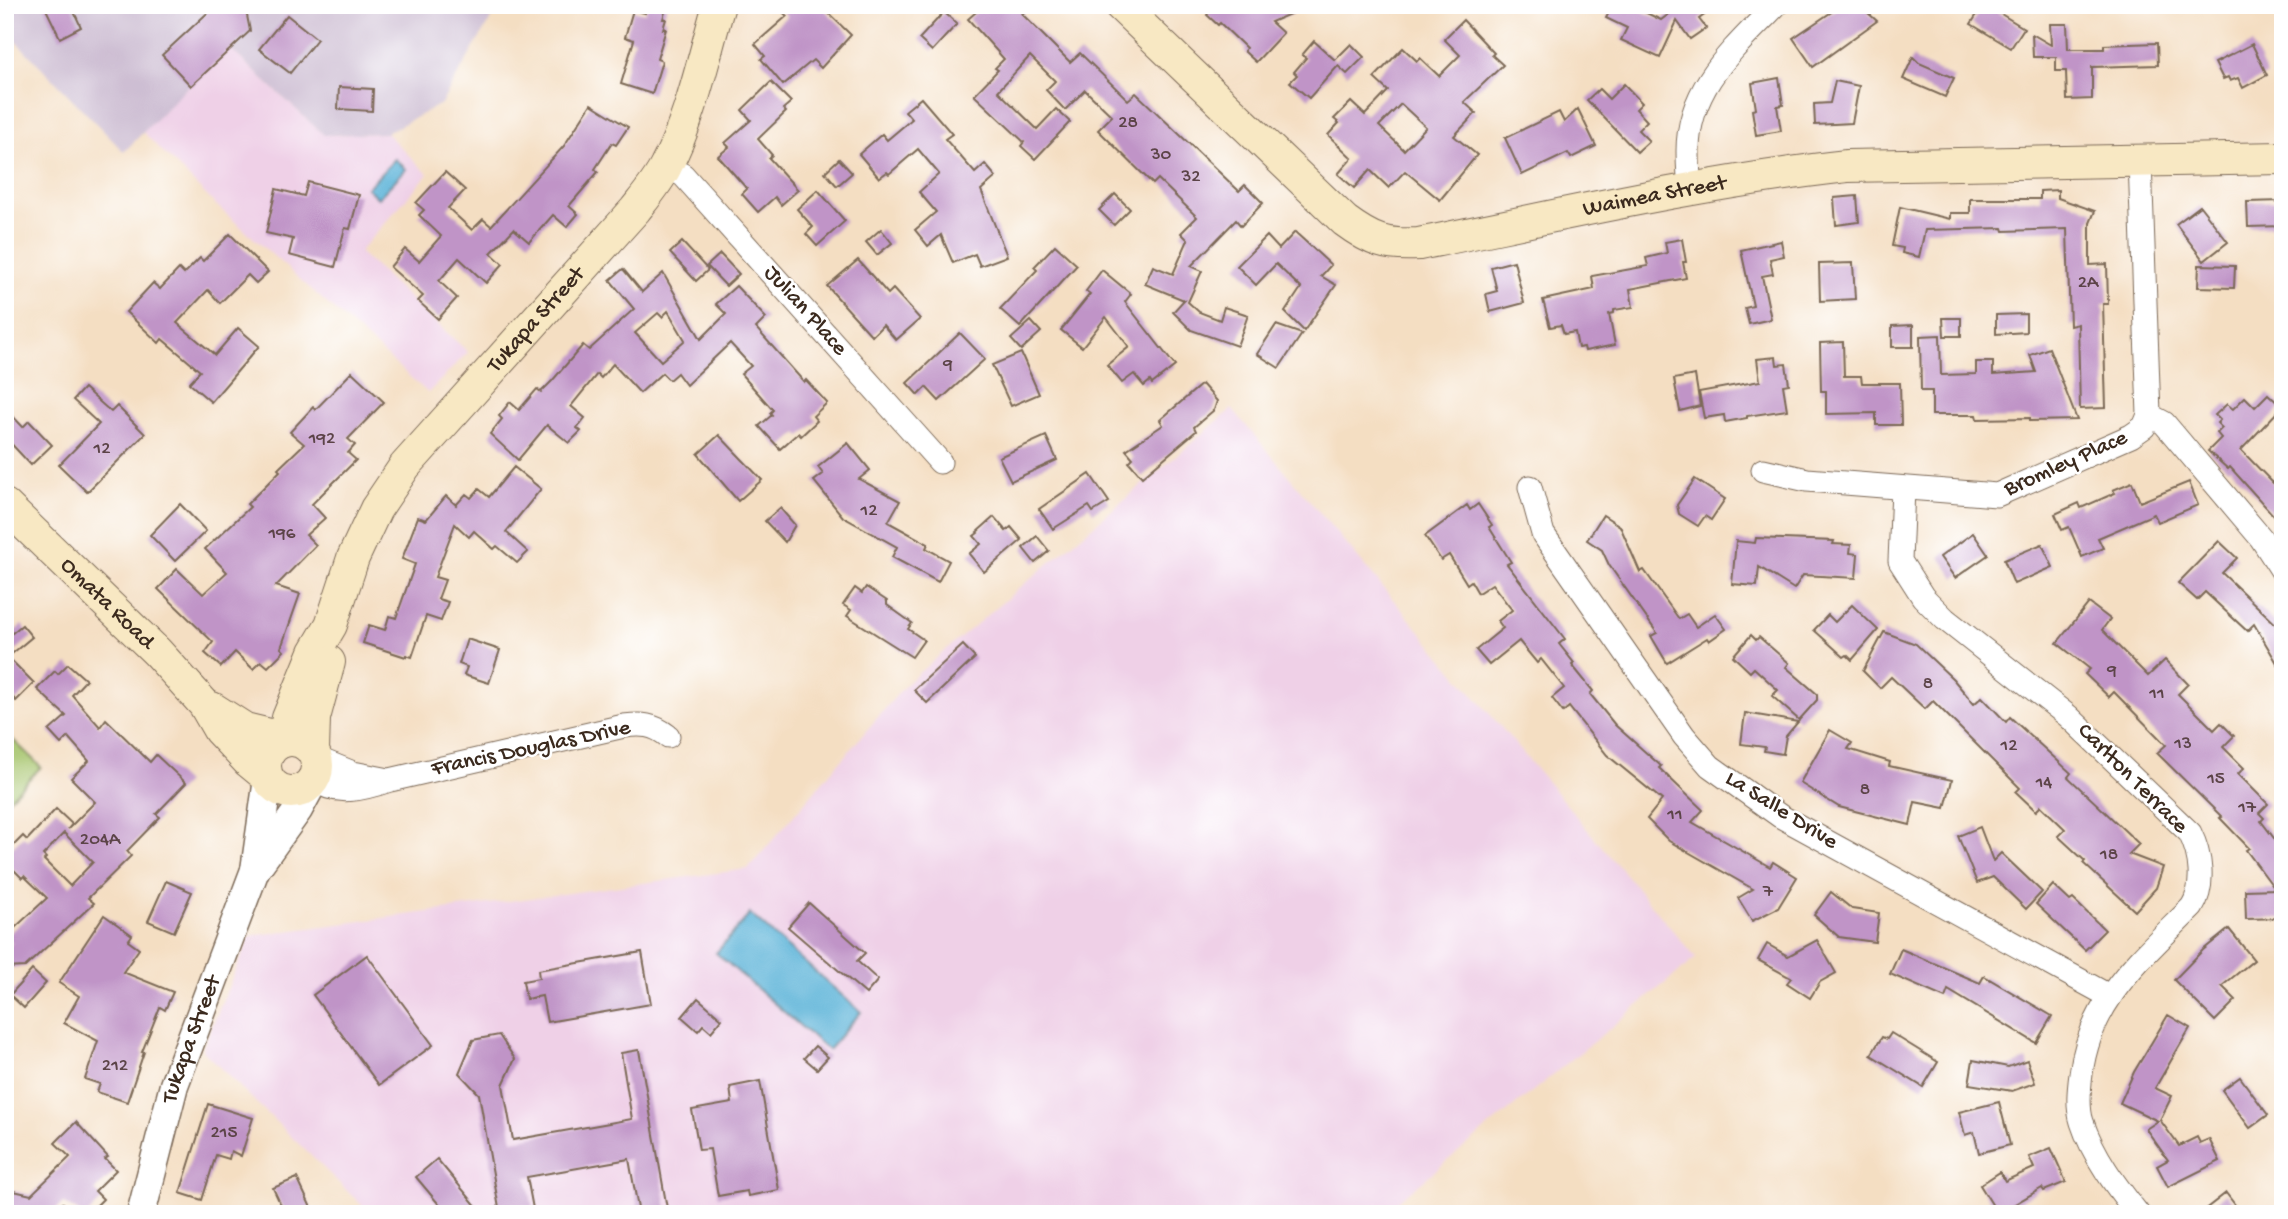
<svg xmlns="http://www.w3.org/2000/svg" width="2288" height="1219" viewBox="0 0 2288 1219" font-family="'Gochi Hand',sans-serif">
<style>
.built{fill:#efd0e7}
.industrial{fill:#cdbed3}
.green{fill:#a6c46c;stroke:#707745;stroke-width:2}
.water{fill:#5bb3d8;stroke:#4b6e7b;stroke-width:2}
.building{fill:#c094c7;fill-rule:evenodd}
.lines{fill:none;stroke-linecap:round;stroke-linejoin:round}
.minor-casing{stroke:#7c6957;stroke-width:25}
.tertiary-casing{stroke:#7c6957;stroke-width:31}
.secondary-casing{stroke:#7c6957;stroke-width:34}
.minor{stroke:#fff;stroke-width:23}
.tertiary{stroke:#fff;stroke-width:28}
.secondary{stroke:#f8e8c3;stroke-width:32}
.labels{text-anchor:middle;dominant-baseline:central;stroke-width:5;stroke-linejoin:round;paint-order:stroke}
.number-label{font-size:19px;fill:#5c4448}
.street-label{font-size:23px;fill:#3b2a1e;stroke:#fff}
</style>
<rect width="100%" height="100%" fill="#fff"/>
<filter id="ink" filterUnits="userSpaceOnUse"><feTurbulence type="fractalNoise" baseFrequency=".0143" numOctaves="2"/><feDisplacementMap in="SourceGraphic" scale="14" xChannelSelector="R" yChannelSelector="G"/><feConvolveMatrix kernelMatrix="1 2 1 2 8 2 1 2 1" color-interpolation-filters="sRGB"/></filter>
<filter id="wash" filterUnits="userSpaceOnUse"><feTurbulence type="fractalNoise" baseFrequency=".00686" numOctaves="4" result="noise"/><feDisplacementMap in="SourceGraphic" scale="28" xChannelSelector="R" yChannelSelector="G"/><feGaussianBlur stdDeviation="1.57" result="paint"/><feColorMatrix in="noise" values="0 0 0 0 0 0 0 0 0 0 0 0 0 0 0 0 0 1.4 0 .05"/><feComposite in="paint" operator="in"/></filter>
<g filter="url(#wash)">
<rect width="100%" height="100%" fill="#f4dec2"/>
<!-- built -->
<g class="built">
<polygon points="227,46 324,135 386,133 428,174 359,252 468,352 428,393 215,204 143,132"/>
<polygon points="1232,409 1696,958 1382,1214 371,1214 202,1050 250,936 748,869 908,682"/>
</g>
<!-- industrial -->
<polygon class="industrial" points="5,5 499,5 441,104 386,133 324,135 227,46 124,152 5,30"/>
<!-- green -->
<polygon class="green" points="5,732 41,767 5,803"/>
<!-- water -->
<g class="water">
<polygon points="395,159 406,169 378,198 367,188"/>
<polygon points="750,914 861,1012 828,1050 716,953"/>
</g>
<g id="blocks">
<!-- building -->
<g class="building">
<polygon points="44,5 71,5 81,27 60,38"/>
<polygon points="216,5 245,5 250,31 191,86 162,55"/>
<polygon points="647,5 667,5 663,19 666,19 663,29 666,29 657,59 662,61 652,94 621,84 634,40 625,37 633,10 645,13"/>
<polygon points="775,5 820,5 851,35 821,68 813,60 783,85 761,59 765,56 755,44 787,16"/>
<polygon points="984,5 1032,5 1022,14 1070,62 1080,53 1128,100 1136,93 1239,191 1245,185 1263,203 1241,226 1236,220 1191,266 1202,271 1188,302 1199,312 1220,320 1224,307 1248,315 1237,346 1191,330 1173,312 1184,300 1145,284 1153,266 1173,274 1188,240 1181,233 1197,217 1158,179 1153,184 1098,130 1112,116 1085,90 1065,110 1046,90 1055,81 1030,56 998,91 1037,129 1056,109 1070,122 1035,159 1021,146 1024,142 974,95 998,70 995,68 1004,59 968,19"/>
<polygon points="1215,5 1311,5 1271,22 1283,33 1256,62 1244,51 1246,48 1220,23 1218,25 1207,15"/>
<polygon points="1613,5 1630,5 1661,20 1681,5 1718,5 1699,19 1706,28 1690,39 1677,21 1660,58 1621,40 1627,28 1606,18"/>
<polygon points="1842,5 1876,5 1868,13 1877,21 1813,67 1793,38"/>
<polygon points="1983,5 1986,5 2024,28 2011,48 1971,24"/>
<polygon points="944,12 957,24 932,51 919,39"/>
<polygon points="287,15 317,39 290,73 259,49"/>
<path d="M1463 20 1494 53 1492 55 1503 65 1464 102 1476 113 1454 136 1477 155 1440 200 1405 171 1389 188 1370 170 1354 188 1338 174 1352 158 1328 135 1339 123 1334 119 1351 102 1365 115 1388 91 1374 78 1403 48 1417 61 1420 58 1439 76 1460 55 1444 39ZM1401 104 1426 127 1404 150 1379 126Z"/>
<polygon points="2050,24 2067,24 2068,49 2104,49 2104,45 2157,43 2158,65 2092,67 2092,99 2067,100 2066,71 2056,71 2056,57 2033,57 2032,34 2051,45"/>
<polygon points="1314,41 1335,60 1351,44 1364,57 1347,74 1338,66 1309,98 1290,82 1297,75 1294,72 1306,58 1302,55"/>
<polygon points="2252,44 2267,75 2243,88 2238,78 2230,81 2228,77 2223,79 2215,63"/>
<polygon points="1913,57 1919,63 1954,78 1945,97 1903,79"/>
<polygon points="1779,78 1783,105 1777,106 1781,131 1756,135 1752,110 1756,109 1752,83"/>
<polygon points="1835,81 1859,86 1852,123 1815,125 1814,104 1830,103"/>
<polygon points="771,82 791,102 783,109 786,112 758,139 772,155 769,158 798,190 781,205 775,197 758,212 742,194 747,189 718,156 729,147 725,143 751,120 742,110"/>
<polygon points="1624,84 1642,103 1636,109 1647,121 1638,130 1649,141 1637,152 1587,100 1599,89 1609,99"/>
<polygon points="339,87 373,89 372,111 338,109"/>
<polygon points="921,98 952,134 945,139 975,173 985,164 996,177 981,190 1007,256 980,266 975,254 953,263 941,235 928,246 915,230 936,212 919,192 939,174 918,149 889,174 887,172 879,178 859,154 882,134 887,140 912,119 905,111"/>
<polygon points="591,104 628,127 616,145 612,143 595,169 598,172 569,206 578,214 567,227 553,215 529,242 514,229 491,253 503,264 486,283 459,258 439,281 457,298 438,319 418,301 423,296 390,267 405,249 419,261 441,236 419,215 424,210 416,203 445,172 465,190 448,208 472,230 483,219 491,226 564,146"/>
<polygon points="1578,109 1596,146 1571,158 1568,153 1522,175 1505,138 1559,112 1564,122"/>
<polygon points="839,159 852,173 837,186 825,172"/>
<polygon points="308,182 359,195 350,229 345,228 335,267 289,255 293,239 266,233 276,189 304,196"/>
<polygon points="818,190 845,221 817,246 806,234 813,227 797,209"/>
<polygon points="2058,190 2058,198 2095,211 2090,223 2090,265 2107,264 2108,304 2103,304 2106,408 2080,409 2078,324 2070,326 2067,229 2004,231 2003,228 1925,230 1919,257 1902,253 1903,248 1892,246 1900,207 1950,219 1950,213 1970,213 1970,199 2040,199 2040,191"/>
<polygon points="1115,194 1130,209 1114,225 1099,210"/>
<polygon points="1857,196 1859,222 1836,225 1834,198"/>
<polygon points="2283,201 2283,226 2248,227 2247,202"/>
<polygon points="2200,206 2228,242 2204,261 2176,224"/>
<polygon points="881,229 892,243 877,255 866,242"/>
<polygon points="1295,232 1331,265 1321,276 1336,285 1304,331 1285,312 1301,288 1276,264 1256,285 1237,266 1267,236 1279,249"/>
<polygon points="230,234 268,272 256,283 248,275 220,303 208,290 177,323 215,355 238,328 259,346 211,402 189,383 200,371 162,339 159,343 126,312 153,283 160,289 179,269 184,274 200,258 203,261"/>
<polygon points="1682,239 1686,262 1683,262 1686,278 1630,289 1633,307 1614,310 1614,313 1609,314 1615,345 1585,351 1584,347 1578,348 1575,332 1564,334 1561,325 1550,327 1543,300 1594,289 1592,276 1648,266 1646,258 1667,253 1665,242"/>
<polygon points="1781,241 1784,256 1770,259 1773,274 1762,276 1771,319 1749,324 1745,308 1753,306 1741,250"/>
<polygon points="682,242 708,270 696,281 670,253"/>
<polygon points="1055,245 1077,265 1020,327 1000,309 1037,270 1034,267"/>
<polygon points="720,254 739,274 726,286 707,266"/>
<polygon points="858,260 888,294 893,289 920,319 896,340 883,325 872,336 827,286"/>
<polygon points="1514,261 1524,303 1490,312 1486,294 1497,291 1491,267"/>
<polygon points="1853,263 1855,299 1820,301 1819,264"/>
<polygon points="2199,265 2235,266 2234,288 2198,287"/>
<path d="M623 269 642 292 663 273 701 339 726 314 716 304 736 286 766 318 756 328 804 382 806 380 827 403 813 416 817 421 801 436 798 433 780 449 759 426 772 415 770 413 773 410 741 374 751 366 730 343 686 385 677 373 669 380 662 373 640 393 613 364 601 378 597 374 571 406 585 418 577 428 581 431 569 443 547 425 518 460 490 434 502 419 499 416 510 402 519 410 537 389 541 392 552 381 583 345 589 350 634 309 610 280ZM668 311 685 340 661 361 635 333 658 313 662 317Z"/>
<polygon points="1102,270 1131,294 1125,302 1175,366 1152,384 1150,381 1144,386 1134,374 1122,383 1107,365 1129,347 1106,317 1082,347 1061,330 1090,294 1086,291"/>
<polygon points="2026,314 2026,332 1996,334 1996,315"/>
<polygon points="1943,318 1961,318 1961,336 1944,336"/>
<polygon points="1031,321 1041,332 1021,350 1011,339"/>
<polygon points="1276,325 1302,334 1279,368 1257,354"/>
<polygon points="1913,325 1913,347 1892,347 1892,326"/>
<polygon points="960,333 985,359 939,401 926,387 918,395 907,383"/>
<polygon points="1940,335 1941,375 1976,374 1976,362 1993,362 1993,375 2036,372 2030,355 2049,348 2077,420 2030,421 2030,418 1977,419 1976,415 1932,415 1932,391 1921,391 1920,336"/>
<polygon points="1843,342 1844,376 1861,376 1862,383 1900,383 1901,425 1876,425 1876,413 1826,414 1826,391 1821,391 1820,343"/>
<polygon points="1021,353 1039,394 1011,406 992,365"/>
<polygon points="1776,357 1777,365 1786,364 1789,384 1783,385 1787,410 1747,416 1747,418 1725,422 1724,415 1704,418 1699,392 1760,381 1757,359"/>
<polygon points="352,372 384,402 348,439 355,445 348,453 356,460 312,504 325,518 306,535 316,545 276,586 300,594 281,648 284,651 268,667 261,661 253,669 235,652 221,667 205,653 213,642 158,589 177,569 203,594 227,572 205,549 250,507 247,504 280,471 278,469 304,444 290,432 313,407 315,410"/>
<polygon points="1695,375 1700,406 1680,411 1674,379"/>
<polygon points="1202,384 1217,401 1214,410 1194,427 1196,431 1142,477 1129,462 1133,458 1126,450 1163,425 1160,420"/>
<polygon points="84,388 111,412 117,406 145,434 87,492 59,465 99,424 73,400"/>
<polygon points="2268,394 2282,407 2241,450 2273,483 2283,473 2283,526 2230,467 2228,469 2208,451 2221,438 2217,433 2222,428 2217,423 2220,420 2215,415 2227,404 2233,409 2245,397 2255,407"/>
<polygon points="5,408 23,427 29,421 52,445 31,465 5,437"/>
<polygon points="719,435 762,480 738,501 698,454"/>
<polygon points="1046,436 1057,460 1011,481 999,457"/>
<polygon points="848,443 870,470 859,479 900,501 888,522 928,544 926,548 949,561 938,582 892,557 897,547 843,517 814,481 823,474 818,467"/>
<polygon points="514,467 541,489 506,532 528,552 517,563 497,546 494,549 474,531 469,537 455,524 435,577 445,580 438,599 448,602 441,621 426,616 412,657 406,655 406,657 363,643 369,625 385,630 389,616 396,618 415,564 402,559 418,517 426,520 446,496 456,505 466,494 471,498 479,489 489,497"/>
<polygon points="1090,474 1109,502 1093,512 1089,506 1053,529 1039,509"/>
<polygon points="1695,479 1725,499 1711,520 1705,516 1698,526 1679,514 1677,505"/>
<polygon points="2132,482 2140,502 2189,482 2198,505 2158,522 2154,514 2098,538 2103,548 2082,557 2069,527 2062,530 2055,514 2079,503 2081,508 2115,493 2113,490"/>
<polygon points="180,504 206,531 175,561 150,535"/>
<polygon points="1478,504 1492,525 1489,527 1511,562 1507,564 1565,639 1559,644 1574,663 1572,665 1593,691 1590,694 1615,725 1661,766 1659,768 1703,810 1692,822 1770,867 1773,862 1797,877 1778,908 1752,921 1738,898 1753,889 1669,841 1647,819 1662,800 1607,755 1569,707 1563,712 1552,698 1564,688 1541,659 1537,663 1519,641 1489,665 1476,650 1503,628 1498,621 1512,610 1492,584 1478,593 1471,581 1467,584 1449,555 1441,560 1425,536 1467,505 1470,510"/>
<polygon points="780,508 795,525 785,542 765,521"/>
<polygon points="1603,515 1620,526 1640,572 1644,570 1679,619 1687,614 1696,627 1715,614 1726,629 1709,641 1707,638 1667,663 1651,636 1657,633 1609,565 1602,550 1587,540"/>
<polygon points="994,517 1006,531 1011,527 1022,540 984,572 969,554 981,544 974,536 978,533 977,532"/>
<polygon points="1973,533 1988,555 1955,578 1940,557"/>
<polygon points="1037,536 1049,551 1035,563 1023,548"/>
<polygon points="1756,538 1834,541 1833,544 1851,545 1850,553 1858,554 1856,578 1803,575 1794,589 1759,567 1757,586 1732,584 1736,541 1755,543"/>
<polygon points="2219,541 2237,558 2222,573 2283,631 2283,673 2254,624 2247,631 2205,592 2197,600 2178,583"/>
<polygon points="2042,544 2053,567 2014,584 2004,560"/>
<polygon points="866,587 887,601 887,605 912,623 908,629 924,640 912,657 847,616 851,610 843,605 855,588 862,593"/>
<polygon points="2089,603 2110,619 2102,630 2148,676 2165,660 2188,684 2178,694 2214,730 2221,723 2234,736 2223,747 2244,768 2238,774 2268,804 2259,813 2264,818 2261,821 2283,850 2283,918 2246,919 2245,890 2275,889 2246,850 2249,848 2220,818 2222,817 2157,753 2166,745 2114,692 2109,697 2085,674 2090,669 2057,643"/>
<polygon points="1852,605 1878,630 1852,660 1847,655 1844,657 1814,630 1828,615 1835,622"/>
<polygon points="22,625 32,637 8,657 34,683 16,701 5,689 5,639"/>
<polygon points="1884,632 1916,644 1953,679 1974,704 1982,697 2006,722 2010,717 2071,773 2068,777 2139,844 2129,854 2163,867 2156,888 2135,911 2083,863 2085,861 2058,836 2065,829 2041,806 2036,811 2016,792 2020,788 1933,701 1925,709 1891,677 1880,688 1863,671"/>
<polygon points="1751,635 1756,640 1759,637 1789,663 1786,667 1817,694 1817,700 1799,720 1772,696 1778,690 1754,668 1750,672 1733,656"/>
<polygon points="467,639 500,650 489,683 464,675 467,667 459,664"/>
<polygon points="963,645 975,658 927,703 914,690"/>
<path d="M68 664 86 680 72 695 100 727 106 719 150 762 156 755 186 783 156 814 160 817 127 851 131 856 88 898 94 903 25 967 5 968V949L12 943 6 936 47 898 24 876 22 878 5 861V854L23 836 27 840 56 809 72 824 68 829 95 802 71 778 89 761 68 737 61 744 49 731 66 716 37 689 55 671 58 674ZM64 833 93 862 70 886 44 860 46 858 43 855Z"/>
<polygon points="1745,713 1798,722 1786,736 1783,754 1764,751 1765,747 1741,744"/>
<polygon points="1830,730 1852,743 1848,749 1890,762 1889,766 1952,780 1945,808 1915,802 1910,825 1839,807 1800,783"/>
<polygon points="1980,827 1993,861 2001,853 2042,892 2026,909 1993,877 1977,883 1958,836"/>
<polygon points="166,881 192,892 174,932 148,921"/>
<polygon points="2053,885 2070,901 2073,899 2105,930 2085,950 2036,904"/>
<polygon points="1831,892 1852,909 1879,913 1875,942 1839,937 1814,915"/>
<polygon points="809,903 865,953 857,961 878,980 866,994 788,927"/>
<polygon points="104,915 132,935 128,941 139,949 123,972 173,992 165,1010 160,1007 142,1052 144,1052 127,1102 97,1092 100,1084 85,1079 98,1041 64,1023 79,996 59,983"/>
<polygon points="2229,929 2254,960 2222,986 2236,1000 2215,1021 2174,980 2203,950"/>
<polygon points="1817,940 1836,973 1820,982 1810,998 1787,983 1791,978 1758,960 1767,944 1788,956"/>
<polygon points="1901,949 1980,983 1984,976 2052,1016 2036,1043 1948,990 1945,998 1890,974"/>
<polygon points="642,952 651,1004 547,1022 542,996 526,999 523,981 539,978 538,970"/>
<polygon points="367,955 433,1045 379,1085 313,995"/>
<polygon points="32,970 46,983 24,1008 10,995"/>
<polygon points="698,998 722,1019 711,1032 703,1025 698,1031 682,1017"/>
<polygon points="2168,1015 2190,1028 2155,1088 2172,1096 2160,1120 2179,1146 2197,1137 2200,1143 2209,1139 2220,1161 2168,1187 2157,1166 2168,1160 2146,1129 2158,1121 2120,1103 2134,1072"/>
<polygon points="1891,1033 1938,1062 1923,1087 1871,1055 1882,1037 1887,1039"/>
<polygon points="499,1035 515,1059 503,1085 513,1140 632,1119 621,1053 639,1050 668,1214 639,1214 629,1159 527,1177 534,1214 500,1214 479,1094 459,1073 473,1040"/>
<polygon points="815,1046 828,1057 817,1069 804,1058"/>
<polygon points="1973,1060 2008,1067 2027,1060 2035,1083 2012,1091 1969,1084"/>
<polygon points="2240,1077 2268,1115 2250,1128 2222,1090"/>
<polygon points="760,1081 779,1190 748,1196 747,1191 718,1196 710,1149 699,1150 692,1110 732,1103 730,1087"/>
<polygon points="1999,1102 2010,1145 1979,1153 1974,1132 1965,1135 1959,1112"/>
<polygon points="208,1104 253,1118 241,1156 231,1151 229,1159 216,1155 202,1200 180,1193"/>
<polygon points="76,1122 108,1157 105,1159 116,1170 95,1191 103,1199 88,1214 82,1214 63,1203 52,1214 16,1214 5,1211 5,1189 31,1195 70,1157 55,1143"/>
<polygon points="2051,1148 2066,1182 2044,1191 2042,1188 1998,1214 1980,1185 2000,1172 2005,1181 2034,1168 2029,1157"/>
<polygon points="437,1159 483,1214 447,1214 416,1177"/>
<polygon points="297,1178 314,1214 285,1214 273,1188"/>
<polygon points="2226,1193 2242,1214 2199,1214"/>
</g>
</g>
</g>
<g filter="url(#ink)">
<use href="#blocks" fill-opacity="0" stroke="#7c6957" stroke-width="2"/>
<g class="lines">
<!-- minor casing -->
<g class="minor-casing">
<g id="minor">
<polyline points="666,167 683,175 940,462"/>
<path d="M1691 189C1688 176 1688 164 1688 151 1688 86 1735 48 1776 5"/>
<polyline points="2149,415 2164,423 2261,538 2283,572"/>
<polyline points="1763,470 1807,480 1997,495 2131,436 2144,427 2149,415 2140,161"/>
<polyline points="1530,487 1543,534 1684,736 1710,766 1780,816 2109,996"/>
<path d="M1903 489 1900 561 1923 597 1945 619 2068 716 2190 833C2201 855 2205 886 2192 907 2142 958 2090 999 2081 1074 2079 1089 2077 1107 2082 1122 2093 1156 2116 1186 2138 1214"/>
<polyline points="316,758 353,773 384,779"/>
<path d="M315 780C337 797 366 788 390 780L624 726C642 724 653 724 668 736"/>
</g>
</g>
<!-- tertiary casing -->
<g class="tertiary-casing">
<g id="tertiary">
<polyline points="255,870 298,810 311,786"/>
<path id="s1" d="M141 1214 174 1085 255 870 268 779"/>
</g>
</g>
<!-- secondary casing -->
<g class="secondary-casing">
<g id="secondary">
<path id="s2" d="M1120 5 1345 221C1372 241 1386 246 1419 244 1561 215 1703 182 1847 166L2283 158"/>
<path id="s3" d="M5 505 157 652 204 704 219 730 249 762 266 776"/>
<polyline points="212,708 245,729 266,734 283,741"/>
<circle cx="291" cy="766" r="26"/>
<path id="s4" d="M283 741 288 718 315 652 331 625 353 558 376 509 405 466 635 210C646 196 658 182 666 166 692 117 703 58 719 5"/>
<polyline points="313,751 314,718 329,662"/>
</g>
</g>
<!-- minor -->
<use href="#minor" class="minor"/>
<!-- tertiary -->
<use href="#tertiary" class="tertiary"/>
<!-- secondary -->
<use href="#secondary" class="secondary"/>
</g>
</g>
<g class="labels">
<!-- number labels -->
<g class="number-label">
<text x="1128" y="123">28</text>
<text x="1161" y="155">30</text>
<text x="1191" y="177">32</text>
<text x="2088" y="283">2A</text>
<text x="948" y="365">9</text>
<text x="322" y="439">192</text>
<text x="102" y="449">12</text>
<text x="869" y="511">12</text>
<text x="282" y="534">196</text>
<text x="2112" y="671">9</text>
<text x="1928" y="684">8</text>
<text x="2157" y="694">11</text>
<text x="2183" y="744">13</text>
<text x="2009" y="746">12</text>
<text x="2216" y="779">15</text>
<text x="2044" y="783">14</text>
<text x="1865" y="790">8</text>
<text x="2247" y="808">17</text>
<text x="1675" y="815">11</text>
<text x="100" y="840">204A</text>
<text x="2109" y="855">18</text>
<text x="1768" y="892">7</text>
<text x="115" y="1066">212</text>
<text x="224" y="1133">215</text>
</g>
<!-- street labels -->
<g class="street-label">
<text stroke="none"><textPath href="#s2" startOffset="632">Waimea Street</textPath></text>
<text transform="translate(805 311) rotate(48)">Julian Place</text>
<text stroke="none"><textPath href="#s4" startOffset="499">Tukapa Street</textPath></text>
<text transform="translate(2066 464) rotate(-24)">Bromley Place</text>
<text stroke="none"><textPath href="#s3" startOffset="142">Omata Road</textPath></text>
<text transform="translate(531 749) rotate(-12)">Francis Douglas Drive</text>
<text transform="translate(2132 779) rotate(45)">Carlton Terrace</text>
<text transform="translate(1781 811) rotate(32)">La Salle Drive</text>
<text stroke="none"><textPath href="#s1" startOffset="182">Tukapa Street</textPath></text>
</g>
</g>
<!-- margin -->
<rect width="2288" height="1219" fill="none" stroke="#fff" stroke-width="28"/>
</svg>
